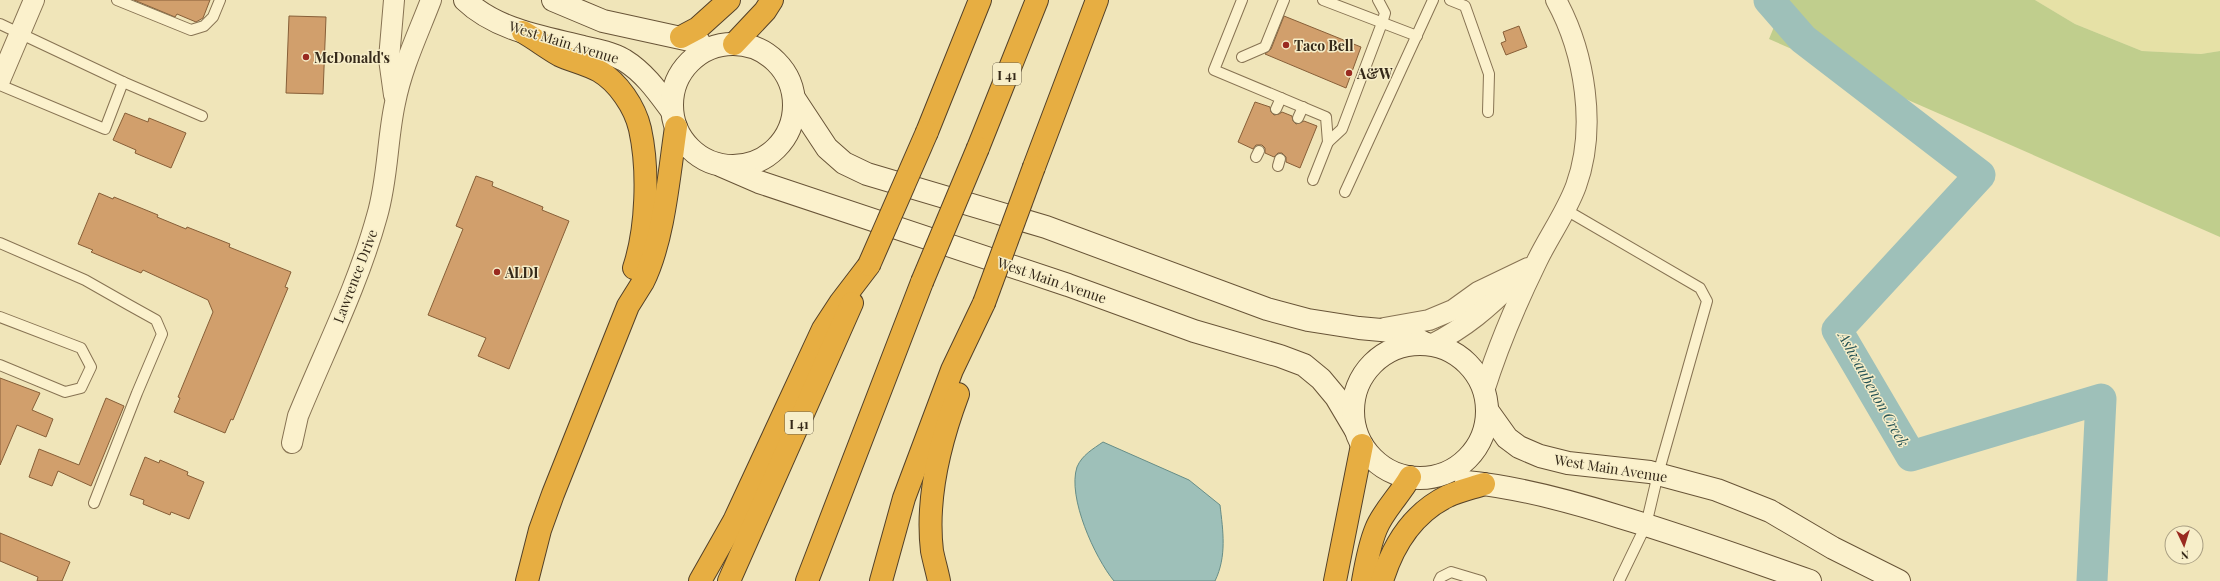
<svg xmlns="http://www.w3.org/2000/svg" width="2220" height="581" viewBox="0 0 2220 581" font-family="'Playfair Display',serif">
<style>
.farmland{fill:#e6e1a6}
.green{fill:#c0ce8d}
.water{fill:#9ec0b9;stroke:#668d87}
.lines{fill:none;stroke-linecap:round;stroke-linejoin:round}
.river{stroke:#9ec0b9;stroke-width:31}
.building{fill:#d19f6c;stroke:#875f38}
.service-casing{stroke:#877353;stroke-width:12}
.minor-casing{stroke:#877353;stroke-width:22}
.secondary-casing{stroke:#685437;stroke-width:24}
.motorway-casing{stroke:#544128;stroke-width:24}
.service{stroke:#fbf1cc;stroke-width:10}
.minor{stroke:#fbf1cc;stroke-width:20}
.secondary{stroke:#fbf1cc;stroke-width:22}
.motorway{stroke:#e7ae42;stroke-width:22}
.motorway-bridge-casing{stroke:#544128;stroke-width:24;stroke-linecap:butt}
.motorway-bridge{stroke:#e7ae42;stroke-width:22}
.poi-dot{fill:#992a20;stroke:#f7eec9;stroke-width:1.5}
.labels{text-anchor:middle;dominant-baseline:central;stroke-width:3;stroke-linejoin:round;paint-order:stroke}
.shield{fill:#f7eec9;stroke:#6f644e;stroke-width:1}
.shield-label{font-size:13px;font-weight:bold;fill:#352919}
.street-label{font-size:14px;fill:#352919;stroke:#f7eec9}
.poi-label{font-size:14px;font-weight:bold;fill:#352919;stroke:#f7eec9;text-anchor:start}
.water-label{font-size:15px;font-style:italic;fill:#275456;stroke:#f7eec9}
</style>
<rect width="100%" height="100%" fill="#f0e5b9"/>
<!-- farmland -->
<polygon class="farmland" points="2035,0 2220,0 2220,51 2201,54 2142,51 2075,24"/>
<!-- green -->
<polygon class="green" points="1785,0 2035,0 2075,24 2142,51 2201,54 2220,51 2220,237 1769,39"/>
<!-- water -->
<path class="water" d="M1103 442 1189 480 1220 505C1223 531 1227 556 1215 581H1114C1095 558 1067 497 1077 467 1082 455 1093 449 1103 442Z"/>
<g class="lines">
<!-- river -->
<polyline class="river" points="1769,0 1803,39 1980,175 1837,330 1911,456 2101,399 2092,581"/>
</g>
<!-- building -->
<g class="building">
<polygon points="134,0 210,0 203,18 196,22 177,14 175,17"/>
<polygon points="289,16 326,17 323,94 286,93"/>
<polygon points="1284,16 1361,47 1346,88 1265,54 1271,49"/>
<polygon points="1519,26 1527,47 1506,55 1501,43 1506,41 1503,32"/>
<polygon points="1255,102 1270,107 1271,112 1274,115 1279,114 1282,112 1292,116 1293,121 1296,124 1304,121 1317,126 1300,168 1286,162 1286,157 1282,153 1278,153 1274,157 1265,153 1265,148 1262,145 1256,145 1253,149 1238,142"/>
<polygon points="125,113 148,122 149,118 186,133 171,168 135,153 136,150 113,140"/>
<polygon points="476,176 493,182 492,186 543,207 542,210 569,221 509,369 478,356 486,338 428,315 463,229 456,226"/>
<polygon points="99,193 113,199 114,197 158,215 157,217 186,229 187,227 230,244 229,247 291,272 285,287 288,288 233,420 231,419 225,433 174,412 180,398 178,397 213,312 208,300 143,270 141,273 91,252 93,250 78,244"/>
<polygon points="0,378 40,393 32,410 53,419 46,437 17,425 0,465"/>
<polygon points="106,398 124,406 91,486 58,471 52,486 29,477 39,449 79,465"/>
<polygon points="145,457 159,463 160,460 188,472 187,475 204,482 189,519 171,512 170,515 143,504 144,500 130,495"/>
<polygon points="0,533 70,562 62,581 37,581 38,577 0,561"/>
</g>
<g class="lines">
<!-- service casing -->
<g class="service-casing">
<g id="service">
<polyline points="117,0 191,30 204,26 213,17 220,0"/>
<polyline points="1242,0 1214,70 1326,117 1328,142 1313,180"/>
<polyline points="1323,0 1417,36"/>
<polyline points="1450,0 1465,6 1489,74 1488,112"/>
<polyline points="0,24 123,82 202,116"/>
<polyline points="1242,57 1265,47 1284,0"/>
<polyline points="0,85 105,129 123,82"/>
<polyline points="1276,109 1281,98"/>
<polyline points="1298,118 1303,107"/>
<polyline points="1328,142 1342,129 1382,23 1385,13 1378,0"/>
<polyline points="1256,157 1259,151"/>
<polyline points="1278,166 1280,159"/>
<polyline points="1345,192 1433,0"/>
<polyline points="1566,210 1700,288 1707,301 1658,474 1646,525 1619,581"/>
<polyline points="0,243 85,280 129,305 156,320 162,334 137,393 94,503"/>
<polyline points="0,317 81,348 91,367 81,388 65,392 0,365"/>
<polyline points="1439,581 1441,577 1451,572 1481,581"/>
</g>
</g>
<!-- minor casing -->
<g class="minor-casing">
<g id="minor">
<polyline points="0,80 34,0"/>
<polyline points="394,95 389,59 394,0"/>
<polyline points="1384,328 1429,320 1453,310 1478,292 1528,268"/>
<path d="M1431 345C1466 327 1488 308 1516 280"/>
<path d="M1484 391C1498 346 1516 304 1537 261 1549 236 1566 213 1576 186 1597 128 1585 53 1556 0"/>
<path d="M292 443 298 416C325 350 358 285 377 216 388 179 387 140 395 103 402 67 418 34 431 0"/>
</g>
</g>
<!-- secondary casing -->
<g class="secondary-casing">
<g id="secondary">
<path d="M465 0C496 30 543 37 583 47 597 50 612 53 624 60 645 73 658 92 672 111"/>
<polyline points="553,0 603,21 699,42"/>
<circle cx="733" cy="105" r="61"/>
<polyline points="794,98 827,148 844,163 867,174 1046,227 1267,309 1308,320 1359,328 1403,332 1426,344"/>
<polyline points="722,166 759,182 1068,285 1194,331 1280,356 1304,365 1321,379 1336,397 1355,429"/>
<circle cx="1420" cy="411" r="67"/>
<polyline points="1487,410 1507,438 1519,447 1540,456 1568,463 1650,472 1717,490 1770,511 1833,548 1899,581"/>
<path d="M1466 482C1518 487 1570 501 1620 517 1684 536 1747 559 1810 581"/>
</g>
</g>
<!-- motorway casing -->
<g class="motorway-casing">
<g id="motorway">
<path d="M523 32C535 39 547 48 559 55 572 61 587 64 599 71 618 82 635 107 640 129 649 170 647 229 634 268"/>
<polyline points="681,37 698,28 729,0"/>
<polyline points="734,44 765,11 772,0"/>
<polyline points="927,132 980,0"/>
<polyline points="978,148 1037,0"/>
<polyline points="1034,167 1097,0"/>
<path d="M527 581 540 530 553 494 628 306C633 298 638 290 643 282 664 240 669 174 676 127"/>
<polyline points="700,581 734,521 823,329 840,303 869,265"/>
<polyline points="729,581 852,303"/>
<polyline points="807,581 922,282"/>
<polyline points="881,581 904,498 952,370 984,303"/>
<path d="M939 581C937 571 934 561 932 551 926 500 940 442 958 394"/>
<polyline points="1335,581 1362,445"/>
<path d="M1363 581C1366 564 1369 546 1376 529 1383 511 1400 495 1410 477"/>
<path d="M1382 581C1393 545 1413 513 1448 496 1459 491 1472 488 1484 484"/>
</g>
</g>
<!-- service -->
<use href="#service" class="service"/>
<!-- minor -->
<use href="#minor" class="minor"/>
<!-- secondary -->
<use href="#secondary" class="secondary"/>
<!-- motorway -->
<use href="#motorway" class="motorway"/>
<!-- motorway-bridge casing -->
<g class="motorway-bridge-casing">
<g id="motorway-bridge">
<polyline points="869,265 927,132"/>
<polyline points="922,282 978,148"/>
<polyline points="984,303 1034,167"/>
</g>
</g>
<!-- motorway-bridge -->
<use href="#motorway-bridge" class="motorway-bridge"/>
</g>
<!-- markers -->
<g class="poi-dot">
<circle cx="1286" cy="45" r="4"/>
<circle cx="306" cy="57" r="4"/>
<circle cx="1349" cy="73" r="4"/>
<circle cx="497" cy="272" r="4"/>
</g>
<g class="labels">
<!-- shield labels -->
<g class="shield">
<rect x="993" y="63" width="28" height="22" rx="3"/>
<rect x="785" y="412" width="28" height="22" rx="3"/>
</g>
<g class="shield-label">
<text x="1007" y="74">I 41</text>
<text x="799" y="423">I 41</text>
</g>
<!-- street labels -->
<g class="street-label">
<text transform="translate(564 42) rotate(17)">West Main Avenue</text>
<text transform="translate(355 276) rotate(-69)">Lawrence Drive</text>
<text transform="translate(1052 280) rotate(19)">West Main Avenue</text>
<text transform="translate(1611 468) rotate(9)">West Main Avenue</text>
</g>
<!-- poi labels -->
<g class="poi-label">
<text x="1294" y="45">Taco Bell</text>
<text x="314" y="57">McDonald's</text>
<text x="1357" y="73">A&amp;W</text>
<text x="505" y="272">ALDI</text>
</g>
<!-- water labels -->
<g class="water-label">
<text transform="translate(1874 389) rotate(61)">Ashwaubenon Creek</text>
</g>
</g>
<!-- north arrow -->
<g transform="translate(2184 545) rotate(176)"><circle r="19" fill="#f7eec9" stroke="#a99f83"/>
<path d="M0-3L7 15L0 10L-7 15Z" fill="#992a20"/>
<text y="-6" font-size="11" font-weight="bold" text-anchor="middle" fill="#352919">N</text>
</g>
</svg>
